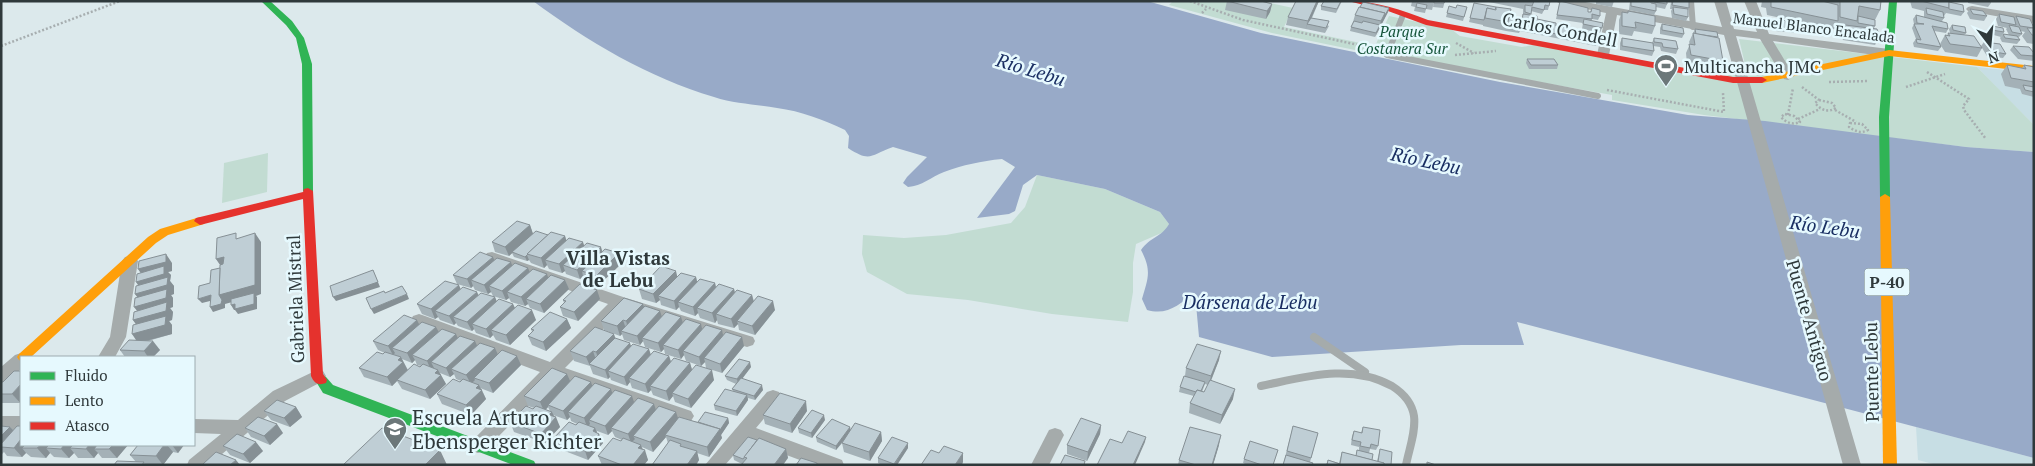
<svg xmlns="http://www.w3.org/2000/svg" width="2035" height="466" viewBox="0 0 2035 466" font-family="'PT Serif',serif">
<style>
.built{fill:#c7dee4}
.green{fill:#c2dcd2}
.water{fill:#98aac8}
.lines{fill:none;stroke-linecap:round;stroke-linejoin:round}
.path{stroke:#a7aeb0;stroke-width:2.5;stroke-dasharray:2 2;stroke-linecap:butt}
.lane-far1{stroke:#a5abab;stroke-width:6}
.lane{stroke:#a5abab;stroke-width:8}
.street{fill:#a5abab;fill-rule:evenodd}
.fast{fill:#30b455;fill-rule:evenodd}
.slow{fill:#ff9f0a;fill-rule:evenodd}
.jam{fill:#e5322d;fill-rule:evenodd}
.wall{fill:#a4b1b7;fill-rule:evenodd}
.shaded-wall{fill:#869095}
.building{fill:#bfced5;stroke:#869095}
.labels{text-anchor:middle;dominant-baseline:central;stroke-width:5;stroke-linejoin:round;paint-order:stroke}
.far-street-label{font-size:15px;fill:#2f393b;stroke:#e6f9fe}
.far-park-label{font-size:15px;font-style:italic;fill:#15543a;stroke:#e6f9fe}
.shield{fill:#e6f9fe;stroke:#667376;stroke-width:1}
.shield-label{font-size:16px;font-weight:bold;fill:#2f393b}
.street-label{font-size:18px;fill:#2f393b;stroke:#e6f9fe}
.poi-label{font-size:18px;fill:#2f393b;stroke:#e6f9fe;text-anchor:start}
.water-label{font-size:19px;font-style:italic;fill:#192e62;stroke:#e6f9fe}
.neighbourhood-label{font-size:19px;font-weight:bold;fill:#2f393b;stroke:#e6f9fe}
.near-poi-label{font-size:21px;fill:#2f393b;stroke:#e6f9fe;text-anchor:start}
</style>
<rect width="100%" height="100%" fill="#dce9ec"/>
<!-- built -->
<g class="built">
<polygon points="1977,67 2034,73 2034,125 2010,101"/>
<polygon points="1916,427 2034,458 2034,465 1937,465 1918,460"/>
</g>
<!-- green -->
<g class="green">
<polygon points="1173,1 1261,1 1293,8 1284,27 1375,46 1389,16 1451,29 1460,36 1522,47 1533,45 1748,77 1739,39 1977,67 2034,125 2034,152 1966,147 1704,115 1612,100 1612,95 1523,79 1521,84 1272,33 1169,5"/>
<polygon points="268,153 267,192 222,203 224,163"/>
<polygon points="1037,175 1105,189 1160,212 1169,224 1166,231 1136,244 1133,263 1133,292 1128,322 1052,314 968,300 907,294 867,272 862,254 863,235 904,238 946,235 1011,223 1025,207"/>
</g>
<!-- water -->
<path class="water" d="M533 1H1147L1261 33 1500 82 1688 115 1765 121 1966 147 2034 152V458L1517 322 1524 345H1461L1272 357 1199 337 1195 293C1179 304 1168 316 1147 310L1142 299C1148 278 1152 271 1141 250 1150 237 1162 237 1169 224L1160 212 1105 189 1037 175 1023 185 1015 211 1009 214 977 218 1015 167 1002 159C981 161 963 165 944 172 931 177 922 186 908 187L903 183 907 177 927 157 893 147C870 155 871 163 848 148L849 136 845 130C824 120 801 111 777 108 755 104 735 104 714 97 649 78 587 41 533 1Z"/>
<g class="lines">
<!-- path -->
<g class="path">
<polyline points="1190,1 1243,20 1377,49"/>
<polyline points="1202,13 1206,9"/>
<polyline points="1456,43 1474,53"/>
<polyline points="1,46 120,1"/>
<polyline points="1455,55 1496,51"/>
<polyline points="1927,72 1969,99 1963,106 1964,110 1986,139"/>
<polyline points="1829,82 1868,81"/>
<polyline points="1802,87 1819,100"/>
<polyline points="1906,87 1945,74"/>
<polyline points="1607,90 1724,112 1723,93"/>
<path d="M1819 100 1832 103 1836 108C1828 113 1821 110 1815 103Z"/>
<polyline points="1835,110 1856,122"/>
<path d="M1785 114 1794 116 1800 122C1793 125 1786 123 1781 117Z"/>
<polyline points="1788,115 1793,88"/>
<polyline points="1798,119 1820,109"/>
<path d="M1850 123 1862 124 1868 130C1861 134 1855 131 1849 127Z"/>
</g>
<!-- lane-far1 -->
<g class="lane-far1">
<polyline points="1691,1 1693,27"/>
<polyline points="1403,15 1387,55 1598,96"/>
</g>
<!-- lane -->
<g class="lane">
<polyline points="1314,337 1365,372"/>
<path d="M1261 386C1305 377 1350 363 1392 386 1403 393 1412 403 1414 416 1416 432 1409 449 1406 465"/>
</g>
<!-- street -->
<g class="street">
<polygon points="1555,1 1580,1 1722,27 1714,1 1726,1 1734,29 1757,32 1744,1 1756,1 1769,34 1889,49 1895,53 1889,57 1773,41 1794,76 1788,80 1784,79 1760,39 1736,36 1861,465 1843,465 1724,35 1617,15 1609,55 1603,59 1597,55 1606,13 1561,4"/>
<polygon points="1972,6 2034,16 2034,23 1968,11 1966,9 1968,7"/>
<polygon points="492,252 626,298 753,337 755,341 753,345 747,347 623,309 565,368 691,411 694,416 691,421 685,423 556,378 484,451 478,453 472,451 469,446 472,441 540,372 413,324 411,320 413,316 419,314 425,316 550,362 608,304 487,261 484,257 487,253"/>
<polygon points="130,256 135,257 138,261 126,337 115,357 98,357 110,337 122,261 125,257"/>
<polygon points="21,353 27,355 28,357 21,357 21,369 7,382 1,383 1,367 15,355"/>
<polygon points="317,370 323,371 326,376 323,381 285,401 209,465 187,465 189,460 221,434 194,433 194,419 238,420 273,391"/>
<polygon points="773,390 779,392 782,397 756,428 842,460 844,465 813,465 747,440 725,465 705,465 767,392"/>
<rect x="1" y="416" width="20" height="14"/>
<polygon points="1055,428 1061,430 1064,435 1049,465 1031,465 1049,430"/>
</g>
<!-- fast -->
<g class="fast">
<polygon points="261,1 270,1 292,21 304,38 312,64 313,191 308,194 303,191 302,64 296,38 286,25"/>
<polygon points="1889,1 1897,1 1889,117 1890,197 1885,200 1880,197 1879,117"/>
<polygon points="321,375 326,377 333,385 534,461 536,465 513,465 323,393 315,380 316,377"/>
</g>
<!-- slow -->
<g class="slow">
<polygon points="1889,50 2034,66 2034,72 1889,56 1762,83 1757,80 1762,77"/>
<polygon points="1885,194 1890,197 1897,465 1883,465 1880,197"/>
<polygon points="200,217 206,221 204,224 168,235 156,243 31,357 21,357 21,361 19,360 17,357 19,354 148,237 160,229"/>
</g>
<!-- jam -->
<g class="jam">
<path d="M1348 1C1377 1 1401 10 1428 20L1733 77H1762L1767 80 1762 83H1733L1426 25 1388 11Z"/>
<path d="M308 188 313 191 323 374 327 380 326 383C318 386 314 383 311 376L303 199 200 225 194 221 196 218 303 192 304 189Z"/>
</g>
</g>
<!-- wall -->
<g class="wall">
<polygon points="1227,1 1272,4 1270,12 1266,19 1225,10"/>
<polygon points="1296,1 1319,1 1312,18 1329,26 1325,33 1286,25 1288,17"/>
<polygon points="1342,1 1336,13 1321,10 1321,6"/>
<polygon points="1412,1 1445,1 1443,8 1433,7 1434,2 1432,10 1426,9 1425,13 1414,11 1415,7 1411,6"/>
<polygon points="1484,1 1550,1 1548,10 1544,10 1542,14 1531,11 1530,15 1537,19 1597,42 1596,46 1520,31 1519,33 1506,31 1483,26 1483,24 1483,25 1469,22 1474,3 1509,17 1522,20 1523,14 1523,9"/>
<polygon points="1560,1 1588,12 1590,12 1592,8 1600,16 1598,20 1592,19 1591,21 1602,28 1600,33 1582,29 1583,23 1556,19"/>
<polygon points="1596,1 1614,1 1612,7 1596,4"/>
<polygon points="1630,1 1651,1 1651,3 1652,4 1652,1 1667,1 1667,4 1665,9 1656,7 1656,11 1654,15 1629,10"/>
<polygon points="1670,1 1689,1 1689,8 1688,10 1688,17 1686,21 1672,18 1671,11 1672,9 1670,9 1671,2"/>
<polygon points="1762,1 1881,1 1880,10 1875,20 1875,26 1874,28 1880,37 1875,45 1843,40 1841,34 1842,31 1767,15 1766,8 1761,7"/>
<polygon points="1910,1 1949,1 1964,12 1961,16 1946,13 1944,16 1943,16 1944,18 1942,21 1948,29 1946,33 1934,31 1940,44 1945,35 1947,36 1948,33 1950,33 1949,29 1952,25 1966,33 1964,35 1981,46 1984,42 2006,54 2003,58 1987,56 1982,48 1977,57 1945,52 1940,44 1941,47 1938,51 1914,47 1913,43 1916,39 1912,28 1914,24 1913,19 1916,15 1924,17 1924,11 1912,8"/>
<polygon points="1968,1 1991,1 1991,3 1988,7 1968,3"/>
<polygon points="1449,6 1456,8 1467,7 1463,21 1446,17"/>
<polygon points="1389,8 1388,12 1375,37 1350,31 1351,27 1353,22 1355,15"/>
<polygon points="1970,9 1987,16 1984,21 1970,19 1967,13"/>
<polygon points="1628,11 1655,26 1652,34 1634,31 1632,36 1619,34 1619,20 1622,12 1627,13"/>
<polygon points="1999,14 2014,19 2016,16 2034,27 2034,44 2027,43 2022,36 2025,32 2021,31 2022,34 2018,38 2020,40 2017,44 2002,42 2000,38 2003,34 2009,35 2006,29 2007,28 1998,26 1996,19"/>
<polygon points="1774,20 1799,29 1797,33 1776,31 1772,24"/>
<polygon points="1662,24 1684,34 1682,38 1660,34 1660,28"/>
<polygon points="1992,26 2004,32 2001,37 1990,34 1989,30"/>
<polygon points="1695,29 1723,61 1719,70 1687,64 1686,53 1690,44 1689,42"/>
<polygon points="1622,38 1652,43 1654,38 1678,49 1676,54 1661,51 1660,47 1653,46 1654,51 1652,56 1620,50 1620,43"/>
<polygon points="2013,46 2034,53 2034,61 2018,59 2010,50"/>
<polygon points="1527,59 1558,65 1557,69 1529,69 1526,63"/>
<polygon points="2007,65 2022,68 2024,65 2034,67 2034,97 2022,94 2020,89 2005,86 2001,74"/>
<polygon points="530,225 533,234 565,236 566,240 602,252 619,253 622,263 599,285 585,280 583,276 580,279 566,274 565,271 562,273 549,269 547,265 544,268 531,263 529,260 527,261 514,257 512,253 509,256 495,252 492,242"/>
<polygon points="493,257 494,260 511,262 512,266 530,272 547,274 548,278 565,280 569,289 544,313 530,308 528,304 525,306 511,302 509,298 506,300 493,296 491,292 488,294 475,290 473,286 471,288 457,284 453,275"/>
<polygon points="172,263 172,271 168,272 171,275 170,281 174,286 174,294 171,295 173,298 173,307 170,308 173,312 172,320 169,321 172,325 172,334 148,341 160,350 153,357 114,357 125,357 120,350 136,340 136,324 133,320 137,311 138,298 135,294 138,285"/>
<polygon points="677,276 696,277 697,282 715,283 716,288 734,289 735,293 752,295 754,301 775,310 755,335 739,330 738,324 734,328 718,324 717,320 715,323 700,318 698,313 695,316 681,311 679,307 676,310 661,305 660,300 656,303 642,299 639,289"/>
<polygon points="460,289 477,292 478,295 495,297 496,301 513,304 515,308 536,320 510,345 496,340 493,335 490,338 476,333 474,329 472,331 458,326 456,323 454,325 440,320 438,317 435,319 422,314 417,304"/>
<polygon points="600,299 578,321 563,316 560,307 564,303 563,300"/>
<polygon points="643,304 644,307 662,317 683,322 701,324 702,330 723,336 744,346 722,373 706,368 705,362 701,366 686,361 684,355 681,359 665,354 664,349 661,352 645,347 643,341 640,345 624,340 622,334 620,336 604,330 601,321"/>
<polygon points="567,319 571,328 546,351 532,345 528,336 532,332 531,329"/>
<path d="M419 325 477 345 495 348 498 355 517 356 521 365 493 393 480 388 482 390 486 399 471 415 442 404 437 394 461 381 456 379 454 374 450 377 440 373 446 384 430 399 402 389 397 381 392 386 364 377 359 368 385 353 378 350 373 341ZM402 359 412 363 415 360 417 365 421 366 408 370Z"/>
<polygon points="615,338 650,355 669,356 671,361 690,363 692,370 714,380 691,408 675,402 673,396 669,401 653,395 651,390 648,393 632,388 630,382 627,386 611,380 610,377 608,379 593,374 590,366 574,361 570,351"/>
<path d="M1219 360 1211 381 1233 399 1220 424 1189 413 1190 403 1194 396 1179 392 1180 387 1185 376 1186 368ZM1205 384 1208 385 1204 392H1202Z"/>
<polygon points="751,367 742,379 763,390 755,400 748,398 748,400 737,416 715,410 714,405 733,391 732,389 736,384 727,380 725,376"/>
<path d="M567 374 570 381 591 382 592 386 611 389 612 394 634 403 654 404 656 410 678 418 698 422 728 418 729 423 721 435 722 438 709 457 697 453 699 460 696 465H652L668 443 666 437 653 452 642 447 648 460 644 465H602L598 456 622 440 615 437 612 431 608 435 597 431V433L599 434 603 443 588 460 557 448 553 439 577 424 571 421 570 417 567 420 553 415 560 427 545 443 514 432 510 422 534 408 528 406 524 396ZM548 407 550 411 546 410Z"/>
<polygon points="1,382 3,382 20,403 1,403"/>
<polygon points="296,407 302,417 290,427 271,420 264,411"/>
<polygon points="807,411 792,433 765,424 763,415"/>
<polygon points="825,420 812,438 799,433 798,428"/>
<polygon points="1101,425 1100,434 1087,461 1067,454 1067,445"/>
<polygon points="1,426 10,427 14,430 21,445 128,445 117,458 102,458 98,453 94,458 78,458 74,453 69,458 54,457 50,453 46,458 31,457 26,453 22,457 7,456 4,452 1,455"/>
<polygon points="1293,426 1318,433 1310,462 1283,465"/>
<polygon points="1363,427 1378,446 1376,450 1370,449 1369,453 1372,460 1377,461 1380,449 1391,465 1326,465 1328,460 1339,463 1342,452 1356,456 1357,450 1359,450 1359,447 1351,445 1352,436 1354,431 1361,433"/>
<polygon points="245,428 283,433 270,445 251,437"/>
<polygon points="851,430 881,432 882,441 870,461 844,452 842,443 844,441 836,450 817,442 816,437"/>
<polygon points="757,440 786,449 788,458 742,464 734,460 733,455"/>
<polygon points="138,445 184,445 178,453 173,452 163,465 145,464 136,462 130,455"/>
<polygon points="1219,445 1213,465 1178,465 1179,460"/>
<polygon points="223,446 263,451 250,463 230,455"/>
<polygon points="908,448 897,465 882,465 878,463 878,458"/>
<polygon points="1278,450 1273,465 1247,465 1243,463 1244,459"/>
</g>
<!-- shaded-wall -->
<g class="shaded-wall">
<polygon points="1317,1 1319,1 1308,25 1307,24 1306,29 1308,21"/>
<polygon points="1272,4 1270,12 1266,19 1267,11"/>
<polygon points="1389,8 1388,12 1375,37 1381,21"/>
<polygon points="530,225 533,234 509,256 505,247"/>
<polygon points="255,233 261,242 261,294 256,296 257,297 257,309 238,314 235,310 234,310 231,305 254,296 225,304 225,308 213,312 210,307 219,295 222,268 216,259"/>
<polygon points="565,236 568,246 545,260 547,265 544,268 541,258"/>
<polygon points="583,242 586,251 563,265 565,271 562,273 559,264"/>
<polygon points="601,247 604,257 582,271 583,276 580,279 577,270"/>
<polygon points="619,253 622,263 599,285 596,276"/>
<polygon points="166,254 172,263 172,271 168,272 171,275 170,281 174,286 174,294 171,295 173,298 173,307 170,308 173,312 172,320 169,321 172,325 172,334 138,343 132,334 140,330 133,320 141,316 134,307 142,303 135,294 142,291 136,282 144,278 138,269"/>
<polygon points="527,255 529,260 527,261 525,257"/>
<polygon points="493,257 497,266 471,280 473,286 471,288 467,279"/>
<polygon points="511,262 514,271 489,286 491,292 488,294 484,285"/>
<polygon points="528,268 532,277 507,292 509,298 506,300 502,291"/>
<polygon points="373,270 380,287 336,301 333,297"/>
<polygon points="676,271 678,280 658,296 660,300 656,303 653,294"/>
<polygon points="547,274 550,283 526,299 528,304 525,306 521,297"/>
<polygon points="696,277 698,286 678,302 679,307 676,310 674,301"/>
<polygon points="565,280 569,289 544,313 540,304"/>
<polygon points="715,283 717,292 697,308 698,313 695,316 693,307"/>
<polygon points="459,285 463,295 435,311 438,317 435,319 431,309"/>
<polygon points="734,289 736,298 716,314 717,320 715,323 712,313"/>
<polygon points="597,290 600,299 578,321 574,312"/>
<polygon points="477,292 481,301 453,317 456,323 454,325 449,316"/>
<polygon points="407,294 409,299 374,314 371,309"/>
<polygon points="211,295 214,300 202,303 198,299"/>
<polygon points="752,295 754,304 737,321 738,324 734,328 731,319"/>
<polygon points="495,297 499,307 472,324 474,329 472,331 467,322"/>
<polygon points="773,301 775,310 755,335 752,326"/>
<polygon points="513,304 517,313 491,330 493,335 490,338 486,329"/>
<polygon points="643,304 646,313 629,331 626,321"/>
<polygon points="532,310 536,320 510,345 506,335"/>
<polygon points="660,311 663,320 642,338 643,341 640,345 637,336"/>
<polygon points="681,317 684,326 663,345 664,349 661,352 658,343"/>
<polygon points="567,319 571,328 546,351 543,342"/>
<polygon points="417,320 422,330 392,348 395,353 393,355 388,346"/>
<polygon points="623,320 626,329 621,331 622,334 620,336 617,326"/>
<polygon points="701,324 703,333 683,351 684,355 681,359 678,350"/>
<polygon points="436,327 441,336 412,355 415,360 412,363 407,353"/>
<polygon points="722,330 724,340 704,358 705,362 701,366 699,357"/>
<polygon points="456,334 460,343 431,362 434,368 431,370 427,361"/>
<polygon points="614,334 617,343 599,361 596,352"/>
<polygon points="742,337 744,346 722,373 720,364"/>
<polygon points="153,341 160,350 153,357 148,357 144,351"/>
<polygon points="475,341 479,350 451,369 454,374 450,377 446,368"/>
<polygon points="630,343 633,352 608,371 610,377 608,379 605,370"/>
<polygon points="495,348 499,357 474,378 475,380 471,384 466,375"/>
<polygon points="649,349 652,358 629,378 630,382 627,386 624,377"/>
<polygon points="593,351 596,360 589,364 590,366 586,357"/>
<polygon points="1221,351 1219,360 1209,385 1211,376"/>
<polygon points="517,356 521,365 493,393 489,383"/>
<polygon points="669,356 672,366 650,386 651,390 648,393 645,384"/>
<polygon points="401,357 408,371 397,380 397,381 392,386 387,377 398,360"/>
<polygon points="750,362 751,367 738,384 737,379"/>
<polygon points="690,363 693,373 672,393 673,396 669,401 666,391"/>
<polygon points="438,370 446,384 430,399 425,390 435,373"/>
<polygon points="712,370 714,380 691,408 688,399"/>
<polygon points="567,374 571,383 548,405 548,407 544,411 540,402"/>
<polygon points="591,382 594,391 568,412 570,417 567,420 563,411"/>
<polygon points="21,384 21,402 20,403 12,394"/>
<polygon points="479,385 486,399 471,415 466,405 476,388"/>
<polygon points="762,385 763,390 755,400 754,396"/>
<polygon points="611,389 614,398 589,420 590,424 587,427 584,418"/>
<polygon points="1235,389 1233,399 1220,424 1222,415"/>
<polygon points="747,395 748,400 737,416 736,411"/>
<polygon points="632,396 635,405 611,428 612,431 608,435 605,426"/>
<polygon points="806,401 807,411 792,433 790,424"/>
<polygon points="654,404 657,413 633,436 635,439 631,443 628,434"/>
<polygon points="296,407 302,417 290,427 284,418"/>
<polygon points="552,412 555,418 556,417 560,427 545,443 541,434 549,415"/>
<polygon points="676,412 679,421 665,435 666,437 653,452 650,442"/>
<polygon points="824,415 825,420 812,438 811,433"/>
<polygon points="728,418 729,423 721,435 722,438 709,457 707,447"/>
<polygon points="277,424 283,433 270,445 264,436"/>
<polygon points="1101,425 1100,434 1087,461 1088,452"/>
<polygon points="10,427 19,436 1,447 1,436"/>
<polygon points="850,427 851,431 836,450 836,446"/>
<polygon points="595,428 598,435 599,434 603,443 588,460 585,451 593,431"/>
<polygon points="881,432 882,441 870,461 869,452"/>
<polygon points="1221,435 1219,445 1213,465 1212,465"/>
<polygon points="1146,437 1145,442 1135,465 1133,465"/>
<polygon points="21,439 21,445 33,445 22,448 26,453 22,457 14,448"/>
<polygon points="256,442 263,451 250,463 243,454"/>
<polygon points="908,443 908,448 897,465 894,465"/>
<polygon points="41,445 57,445 46,448 50,453 46,458 37,448"/>
<polygon points="64,445 80,445 70,448 74,453 69,458 61,449"/>
<polygon points="89,445 105,445 94,449 98,453 94,458 86,449"/>
<polygon points="113,445 128,445 117,458 109,449"/>
<polygon points="164,445 167,445 173,452 163,465 156,456"/>
<polygon points="172,445 184,445 178,453"/>
<polygon points="641,445 643,452 645,450 648,460 644,465 633,465 638,448"/>
<polygon points="786,449 788,458 783,465 774,465"/>
<polygon points="440,450 447,465 425,465"/>
<polygon points="697,451 699,460 696,465 687,465"/>
<polygon points="963,453 963,462 962,465 955,465"/>
<polygon points="236,460 240,465 230,465"/>
</g>
<!-- building -->
<g class="building">
<polygon points="1227,1 1261,1 1272,4 1267,11"/>
<polygon points="1296,1 1317,1 1308,21 1288,17"/>
<polygon points="1324,1 1341,1 1337,9 1321,6"/>
<polygon points="1434,1 1445,1 1444,3 1434,3"/>
<polygon points="1534,1 1550,1 1549,6 1545,5 1544,10 1532,7 1531,14 1525,12 1525,5 1532,6"/>
<polygon points="1560,1 1588,8 1588,12 1591,12 1592,8 1600,10 1600,16 1592,14 1592,19 1557,15"/>
<polygon points="1631,1 1651,1 1651,3 1656,4 1656,11 1631,6"/>
<polygon points="1654,1 1667,1 1667,4 1654,2"/>
<polygon points="1673,1 1689,1 1689,8 1672,5"/>
<polygon points="1771,1 1822,1 1838,5 1838,21 1771,7"/>
<polygon points="1840,1 1881,1 1880,10 1859,6 1857,21 1840,17"/>
<polygon points="1921,1 1949,1 1949,8"/>
<polygon points="1363,2 1389,8 1384,17 1385,13 1360,7"/>
<polygon points="1949,2 1963,5 1964,12 1949,9"/>
<polygon points="1417,3 1427,5 1426,9 1416,7"/>
<polygon points="1474,3 1496,7 1495,10 1487,8 1484,20 1470,18"/>
<polygon points="1457,5 1467,7 1464,17 1447,13 1449,6 1456,8"/>
<polygon points="1359,7 1385,13 1381,21 1355,15"/>
<polygon points="1496,7 1511,9 1508,22 1485,18 1487,8 1496,10"/>
<polygon points="1673,7 1688,9 1688,17 1674,14"/>
<polygon points="1926,8 1943,12 1944,18 1927,14"/>
<polygon points="1970,9 1983,11 1987,16 1973,14"/>
<polygon points="1628,11 1655,16 1655,26 1635,22 1636,28 1622,26 1622,12 1628,13"/>
<polygon points="1523,14 1537,16 1537,19 1556,23 1556,26 1598,34 1597,42 1521,27 1521,29 1507,26 1509,17 1522,20"/>
<polygon points="1999,14 2014,17 2016,25 2001,22"/>
<polygon points="1916,15 1947,23 1948,29 1932,26 1941,47 1917,43 1916,39 1921,40 1914,24 1924,24 1917,23"/>
<polygon points="1858,16 1875,20 1875,26 1858,23"/>
<polygon points="2016,16 2030,19 2034,28 2020,26"/>
<polygon points="1311,18 1329,21 1326,28 1307,24"/>
<polygon points="1584,19 1603,23 1602,28 1583,24"/>
<polygon points="1774,20 1795,21 1799,29 1779,27"/>
<polygon points="1354,21 1362,23 1363,21 1380,25 1376,33 1351,27"/>
<polygon points="1662,24 1683,28 1684,34 1662,30"/>
<polygon points="1845,25 1877,29 1880,37 1847,31"/>
<polygon points="1952,25 1965,27 1966,33 1953,30"/>
<polygon points="2009,25 2019,27 2022,34 2012,32"/>
<polygon points="1992,26 2003,28 2004,32 1992,30"/>
<polygon points="2027,28 2034,28 2034,35 2032,35"/>
<polygon points="1695,29 1717,32 1718,37 1696,34"/>
<polygon points="1693,33 1719,38 1723,61 1691,55 1689,44 1695,45"/>
<polygon points="1948,33 1974,36 1982,48 1950,44 1945,35 1950,36"/>
<polygon points="2003,34 2017,36 2020,40 2005,38"/>
<polygon points="1622,38 1653,43 1654,51 1622,46"/>
<polygon points="1654,38 1676,41 1678,49 1663,47 1662,43 1654,42"/>
<polygon points="1984,42 2000,44 2006,54 1990,51"/>
<polygon points="2013,46 2029,47 2034,53 2034,56 2021,55"/>
<polygon points="1527,59 1554,59 1558,65 1531,65"/>
<polygon points="2007,65 2026,69 2024,65 2034,67 2034,82 2011,78"/>
<polygon points="2023,85 2034,87 2034,92 2025,90"/>
<polygon points="517,221 530,225 505,247 492,242"/>
<polygon points="536,231 548,235 527,254 528,254 525,257 512,252"/>
<polygon points="551,232 565,236 541,258 527,254"/>
<polygon points="236,233 236,239 255,233 255,285 219,295 220,265 223,264 224,257 216,259 217,238"/>
<polygon points="569,238 583,242 559,264 545,260"/>
<polygon points="587,243 601,247 577,270 563,265"/>
<polygon points="605,249 619,253 596,276 582,271"/>
<polygon points="480,252 493,257 467,279 453,275"/>
<polygon points="166,254 166,262 138,269 139,261"/>
<polygon points="497,258 511,262 484,285 471,280"/>
<polygon points="515,263 528,268 502,291 489,286"/>
<polygon points="164,266 164,274 136,282 137,274"/>
<polygon points="661,266 676,271 653,294 639,289"/>
<polygon points="220,268 219,295 222,300 221,304 210,307 211,295 198,299 199,286 210,283 211,270"/>
<polygon points="533,269 547,274 521,297 507,292"/>
<polygon points="373,270 378,282 333,297 330,286"/>
<polygon points="681,273 696,277 674,301 658,296"/>
<polygon points="551,275 565,280 540,304 526,299"/>
<polygon points="168,277 167,285 135,294 136,286"/>
<polygon points="700,279 715,283 693,307 678,302"/>
<polygon points="445,281 459,285 431,309 417,304"/>
<polygon points="580,284 597,290 574,312 560,307 566,301 563,300"/>
<polygon points="719,284 734,289 712,313 697,308"/>
<polygon points="402,286 407,294 371,309 366,298 384,291 385,293"/>
<polygon points="463,287 477,292 449,316 435,311"/>
<polygon points="167,289 166,298 134,307 135,298"/>
<polygon points="737,290 752,295 731,319 716,314"/>
<polygon points="254,293 254,304 235,309 235,304 231,305 231,299"/>
<polygon points="481,293 495,297 467,322 453,317"/>
<polygon points="758,296 773,301 752,326 737,321"/>
<polygon points="624,298 643,304 626,321 623,320 617,326 601,321"/>
<polygon points="499,299 513,304 486,329 472,324"/>
<polygon points="167,302 166,311 133,320 134,312"/>
<polygon points="518,305 532,310 506,335 491,330"/>
<polygon points="645,306 660,311 637,336 621,331"/>
<polygon points="550,312 567,319 543,342 528,336 534,330 531,329"/>
<polygon points="666,312 681,317 658,343 642,338"/>
<polygon points="404,315 417,320 388,346 373,341"/>
<polygon points="166,316 165,325 132,334 133,325"/>
<polygon points="686,319 701,324 678,350 663,345"/>
<polygon points="422,322 436,327 407,353 392,348"/>
<polygon points="706,325 722,330 699,357 683,351"/>
<polygon points="595,327 614,334 596,352 593,351 586,357 570,351"/>
<polygon points="442,329 456,334 427,361 412,355"/>
<polygon points="726,332 742,337 720,364 704,358"/>
<polygon points="460,336 475,341 446,368 431,362"/>
<polygon points="615,338 630,343 605,370 589,364"/>
<polygon points="129,340 153,341 144,351 120,350"/>
<polygon points="480,343 495,348 466,375 451,369"/>
<polygon points="633,344 649,349 624,377 608,371"/>
<polygon points="1197,344 1221,351 1211,376 1186,368"/>
<polygon points="502,350 517,356 489,383 474,378"/>
<polygon points="654,351 669,356 645,384 629,378"/>
<polygon points="377,352 383,354 385,352 401,357 398,360 403,362 387,377 359,368"/>
<polygon points="674,358 690,363 666,391 650,386"/>
<polygon points="739,359 750,362 737,379 725,376"/>
<polygon points="414,364 420,367 423,364 438,370 435,373 441,375 425,390 397,380"/>
<polygon points="696,365 712,370 688,399 672,393"/>
<polygon points="552,368 567,374 540,402 524,396"/>
<polygon points="14,371 21,371 21,384 12,394 1,394 1,382 3,382"/>
<polygon points="575,376 591,382 563,411 548,405"/>
<polygon points="1184,376 1205,382 1201,391 1197,390 1196,392 1180,387"/>
<polygon points="741,378 762,385 754,396 732,389"/>
<polygon points="453,379 460,382 463,379 479,385 476,388 482,390 466,405 437,394"/>
<polygon points="1210,380 1235,389 1222,415 1190,403 1197,390 1204,392"/>
<polygon points="595,383 611,389 584,418 568,412"/>
<polygon points="725,389 747,395 736,411 714,405"/>
<polygon points="615,390 632,396 605,426 589,420"/>
<polygon points="780,393 806,401 790,424 763,415"/>
<polygon points="638,398 654,404 628,434 611,428"/>
<polygon points="277,400 296,407 284,418 264,411"/>
<polygon points="526,406 533,409 536,406 552,412 549,415 556,417 541,434 510,422"/>
<polygon points="659,406 676,412 650,442 633,436"/>
<polygon points="812,410 824,415 811,433 798,428"/>
<polygon points="705,412 728,418 720,430 720,429 698,422"/>
<polygon points="258,417 277,424 264,436 245,428"/>
<polygon points="679,417 720,429 707,447 665,435"/>
<polygon points="1081,418 1101,425 1088,452 1067,445"/>
<polygon points="832,419 850,427 836,446 816,437"/>
<polygon points="569,422 576,425 579,422 595,428 593,431 599,434 585,451 553,439"/>
<polygon points="855,423 881,432 869,452 842,443"/>
<polygon points="1,426 10,427 1,436"/>
<polygon points="17,426 21,426 21,439 14,448 1,447 1,444"/>
<polygon points="1293,426 1318,433 1311,458 1287,451"/>
<polygon points="1190,427 1221,435 1212,465 1196,465 1179,460"/>
<polygon points="1363,427 1380,430 1378,446 1371,444 1370,448 1360,446 1361,442 1352,440 1354,431 1362,433"/>
<polygon points="382,428 440,450 425,465 343,465"/>
<polygon points="1128,431 1146,437 1133,465 1097,465 1110,439 1122,443"/>
<polygon points="237,434 256,442 243,454 223,446"/>
<polygon points="748,437 757,440 743,459 733,455"/>
<polygon points="892,437 908,443 894,464 878,458"/>
<polygon points="613,438 621,441 623,438 641,445 638,448 645,450 633,465 622,465 598,456"/>
<polygon points="759,438 786,449 774,465 741,465 747,458 744,457"/>
<polygon points="670,440 681,444 680,446 697,451 687,465 652,465"/>
<polygon points="1250,441 1278,450 1273,465 1262,465 1244,459"/>
<polygon points="25,445 41,445 37,448 22,448"/>
<polygon points="49,445 64,445 61,449 46,448"/>
<polygon points="73,445 89,445 86,449 70,448"/>
<polygon points="97,445 113,445 109,449 94,449"/>
<polygon points="138,445 164,445 156,456 130,455"/>
<polygon points="944,446 963,453 955,465 921,465 931,450 939,453"/>
<polygon points="1380,449 1392,452 1391,465 1384,465 1384,463 1378,462"/>
<polygon points="1357,450 1373,454 1372,460 1356,456"/>
<polygon points="216,452 236,460 230,465 205,465 203,464"/>
<polygon points="1342,452 1384,463 1384,465 1327,465 1328,460 1340,464"/>
<polygon points="1065,455 1085,461 1084,465 1060,465"/>
<polygon points="1286,455 1313,463 1312,465 1283,465"/>
<polygon points="801,458 817,463 817,465 796,465"/>
<polygon points="117,461 144,462 142,465 114,465"/>
<polygon points="1427,462 1436,465 1427,465"/>
</g>
<!-- icons -->
<defs>
<g id="stadium-pin" transform="scale(1.25)"><path d="M0 17L-7.5 6A9.5 9.5 0 1 1 7.5 6Z" fill="#6c7779" stroke="#e6f9fe"/><path d="M0-5a6.5 5 0 1 0 0 10a6.5 5 0 1 0 0-10ZM-3.5-1.8h7v3.6h-7Z" fill="#fff"/></g>
<g id="school-pin" transform="scale(1.25)"><path d="M0 17L-7.5 6A9.5 9.5 0 1 1 7.5 6Z" fill="#6c7779" stroke="#e6f9fe"/><path d="M0-5L7-2L0 1L-7-2ZM-4 1L0 2.5L4 1V4Q0 6-4 4Z" fill="#fff"/></g>
</defs>
<g fill-rule="evenodd">
<use href="#stadium-pin" x="1666" y="66"/>
<use href="#school-pin" x="395" y="429"/>
</g>
<g class="labels">
<!-- far-street labels -->
<g class="far-street-label">
<text transform="translate(1814 27) rotate(7)">Manuel Blanco Encalada</text>
</g>
<!-- far-park labels -->
<g class="far-park-label">
<text x="1402" y="31">Parque<tspan x="1402" dy="17">Costanera Sur</tspan></text>
</g>
<!-- shield labels -->
<rect class="shield" x="1864.5" y="268.5" width="45" height="27" rx="4"/>
<g class="shield-label">
<text x="1887" y="282">P-40</text>
</g>
<!-- street labels -->
<g class="street-label">
<text transform="translate(1560 29) rotate(11)">Carlos Condell</text>
<text transform="translate(295 299) rotate(-92)">Gabriela Mistral</text>
<text transform="translate(1810 320) rotate(74)">Puente Antiguo</text>
<text transform="translate(1871 372) rotate(-91)">Puente Lebu</text>
</g>
<!-- poi labels -->
<g class="poi-label">
<text x="1684" y="66">Multicancha JMC</text>
</g>
<!-- water labels -->
<g class="water-label">
<text transform="translate(1031 69) rotate(17)">Río Lebu</text>
<text transform="translate(1426 160) rotate(12)">Río Lebu</text>
<text transform="translate(1825 226) rotate(8)">Río Lebu</text>
<text x="1250" y="301">Dársena de Lebu</text>
</g>
<!-- neighbourhood labels -->
<g class="neighbourhood-label">
<text x="618" y="257">Villa Vistas<tspan x="618" dy="22">de Lebu</tspan></text>
</g>
<!-- near-poi labels -->
<g class="near-poi-label">
<text x="412" y="417">Escuela Arturo<tspan x="412" dy="24">Ebensperger Richter</tspan></text>
</g>
</g>
<!-- border -->
<rect width="2035" height="466" fill="none" stroke="#2f393b" stroke-width="5"/>
<!-- legend -->
<rect x="20" y="356" width="175" height="90" fill="#e6f9fe" stroke="#9dacb0"/>
<rect x="30" y="372" width="25" height="8" fill="#30b455" stroke="#9dacb0"/>
<text x="65" y="381" font-size="15" fill="#2f393b">Fluido</text>
<rect x="30" y="397" width="25" height="8" fill="#ff9f0a" stroke="#9dacb0"/>
<text x="65" y="406" font-size="15" fill="#2f393b">Lento</text>
<rect x="30" y="422" width="25" height="8" fill="#e5322d" stroke="#9dacb0"/>
<text x="65" y="431" font-size="15" fill="#2f393b">Atasco</text>
<!-- north arrow -->
<g transform="translate(1990 45) rotate(164)" stroke="#e6f9fe" stroke-width="4" paint-order="stroke">
<path d="M0-4L9 19L0 12L-9 19Z" fill="#2f393b"/>
<text y="-8" font-size="14" font-weight="bold" text-anchor="middle" fill="#2f393b">N</text>
</g>
</svg>
